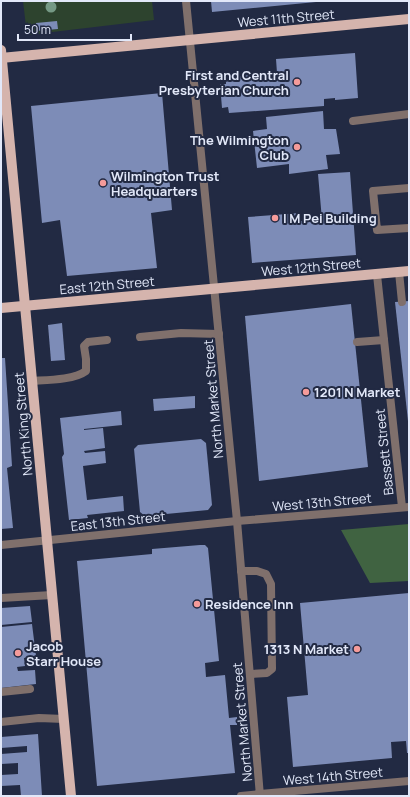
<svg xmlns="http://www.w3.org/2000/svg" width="410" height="797" viewBox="0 0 410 797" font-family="Manrope,sans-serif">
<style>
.green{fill:#2d432e}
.forest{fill:#406341}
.building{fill:#7d8cb7}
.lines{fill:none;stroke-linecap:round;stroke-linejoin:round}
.service{stroke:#80706c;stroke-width:8}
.pedestrian{stroke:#80706c;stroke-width:8}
.minor{stroke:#80706c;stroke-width:8}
.primary{stroke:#d5b4ad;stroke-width:10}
.tree{fill:#759985}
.poi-dot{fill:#f59b9a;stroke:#222a43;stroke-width:1.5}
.labels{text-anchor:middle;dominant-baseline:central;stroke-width:4;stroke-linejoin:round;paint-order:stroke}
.street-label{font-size:13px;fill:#e2e8f9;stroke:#222a43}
.poi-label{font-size:13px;font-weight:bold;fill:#e2e8f9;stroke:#222a43;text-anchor:start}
</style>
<rect width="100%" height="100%" fill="#222a43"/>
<!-- green -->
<polygon class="green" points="23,1 152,1 154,20 27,35"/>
<!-- forest -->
<polygon class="forest" points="409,524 409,581 370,583 341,530"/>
<!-- building -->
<g class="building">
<polygon points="211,1 316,1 316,2 212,12"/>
<polygon points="57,21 58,29 36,31 36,23"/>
<polygon points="355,53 358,98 335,100 335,98 324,99 324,106 229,113 228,107 222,108 220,84 226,84 226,77 277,73 276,59"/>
<polygon points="162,93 172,210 151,213 157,268 67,276 60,220 42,223 31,106"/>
<polygon points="323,111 324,129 336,129 340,154 326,155 328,169 289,174 289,164 257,168 253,131 267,129 266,117"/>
<polygon points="350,172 356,255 252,263 248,217 300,213 301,221 322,220 318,174"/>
<polygon points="409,301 409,421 408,421 395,302"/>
<polygon points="351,304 368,467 259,481 245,316"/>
<polygon points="62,323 65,360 51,361 48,325"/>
<polygon points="1,358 5,358 12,466 7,468 13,528 1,529"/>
<polygon points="195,396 195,408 154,411 153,399"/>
<polygon points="121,411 122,425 84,429 84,430 103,428 105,448 84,451 85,453 105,451 106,463 83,466 87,500 123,496 124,511 87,515 88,518 69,520 62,457 64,454 60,418"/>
<polygon points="201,439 206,443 212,505 208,510 145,516 140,512 134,449 138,445"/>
<polygon points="200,545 205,545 208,548 219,661 205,663 206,677 225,675 229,718 237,717 237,725 230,725 235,773 97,786 77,561 152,554 152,549"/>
<polygon points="409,593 409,753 407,753 406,741 391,742 392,758 293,767 287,697 308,695 300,603"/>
<polygon points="30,606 32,622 1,625 1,608"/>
<polygon points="32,624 36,656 24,658 25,666 17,667 18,671 35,670 36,684 1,688 1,673 2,673 1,627"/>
<polygon points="38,734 42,796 21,796 20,785 1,786 1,775 18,774 18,763 1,764 1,754 27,752 27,746 1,748 1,737"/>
</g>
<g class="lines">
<!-- service -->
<g class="service">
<polyline points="353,121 409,114"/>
<polyline points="409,188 373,191 377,230 409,228"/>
<polyline points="399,272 402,302"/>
<polyline points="140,337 181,333 219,334"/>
<polyline points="357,342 384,340"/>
<path d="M32 381C47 380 74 380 86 371V359L84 346 88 342 107 340"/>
<polyline points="241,571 257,571 266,574 271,584 272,669 267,673 250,674"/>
<polyline points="1,598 52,595"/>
<polyline points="1,692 30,689"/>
<polyline points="1,722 39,718 64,719"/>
</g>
<!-- pedestrian -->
<polyline class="pedestrian" points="260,794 409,781"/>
<!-- minor -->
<g class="minor">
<polyline points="186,1 237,521 260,796"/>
<polyline points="377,275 402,507"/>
<polyline points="1,545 237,521 409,507"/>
<polyline points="241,796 260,794"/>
</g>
<!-- primary -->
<g class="primary">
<polyline points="1,50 71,796"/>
<polyline points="1,58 409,19"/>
<polyline points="1,308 409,271"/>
</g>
</g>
<!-- trees -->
<circle class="tree" cx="51" cy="7" r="5.5"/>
<!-- markers -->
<g class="poi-dot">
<circle cx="297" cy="82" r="4"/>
<circle cx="297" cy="147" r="4"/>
<circle cx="103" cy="183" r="4"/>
<circle cx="275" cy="218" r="4"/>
<circle cx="306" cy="392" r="4"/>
<circle cx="197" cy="604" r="4"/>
<circle cx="357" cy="649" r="4"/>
<circle cx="18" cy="653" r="4"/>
</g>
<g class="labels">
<!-- street labels -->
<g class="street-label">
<text transform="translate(286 18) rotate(-5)">West 11th Street</text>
<text transform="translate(311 267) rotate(-5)">West 12th Street</text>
<text transform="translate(107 285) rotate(-5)">East 12th Street</text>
<text transform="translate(213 399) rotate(-95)">North Market Street</text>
<text transform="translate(23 424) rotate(-95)">North King Street</text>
<text transform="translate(384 452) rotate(-96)">Bassett Street</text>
<text transform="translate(322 502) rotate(-5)">West 13th Street</text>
<text transform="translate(118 521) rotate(-6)">East 13th Street</text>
<text transform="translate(242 722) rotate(-95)">North Market Street</text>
<text transform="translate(333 776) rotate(-5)">West 14th Street</text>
</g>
<!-- poi labels -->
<g class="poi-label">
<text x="289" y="75" text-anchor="end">First and Central<tspan x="289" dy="15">Presbyterian Church</tspan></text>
<text x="289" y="140" text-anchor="end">The Wilmington<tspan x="289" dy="15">Club</tspan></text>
<text x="111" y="176">Wilmington Trust<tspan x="111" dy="15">Headquarters</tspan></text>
<text x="283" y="218">I M Pei Building</text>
<text x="314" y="392">1201 N Market</text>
<text x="205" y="604">Residence Inn</text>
<text x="26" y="646">Jacob<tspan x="26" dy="15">Starr House</tspan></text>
<text x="349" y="649" text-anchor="end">1313 N Market</text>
</g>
</g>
<!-- border -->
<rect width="410" height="797" fill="none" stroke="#e2e8f9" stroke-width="4"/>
<!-- scale -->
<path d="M18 34v6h113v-6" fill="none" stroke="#e2e8f9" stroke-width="2"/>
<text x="24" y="34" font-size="12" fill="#e2e8f9" stroke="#222a43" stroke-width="3" paint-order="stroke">50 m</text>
</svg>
